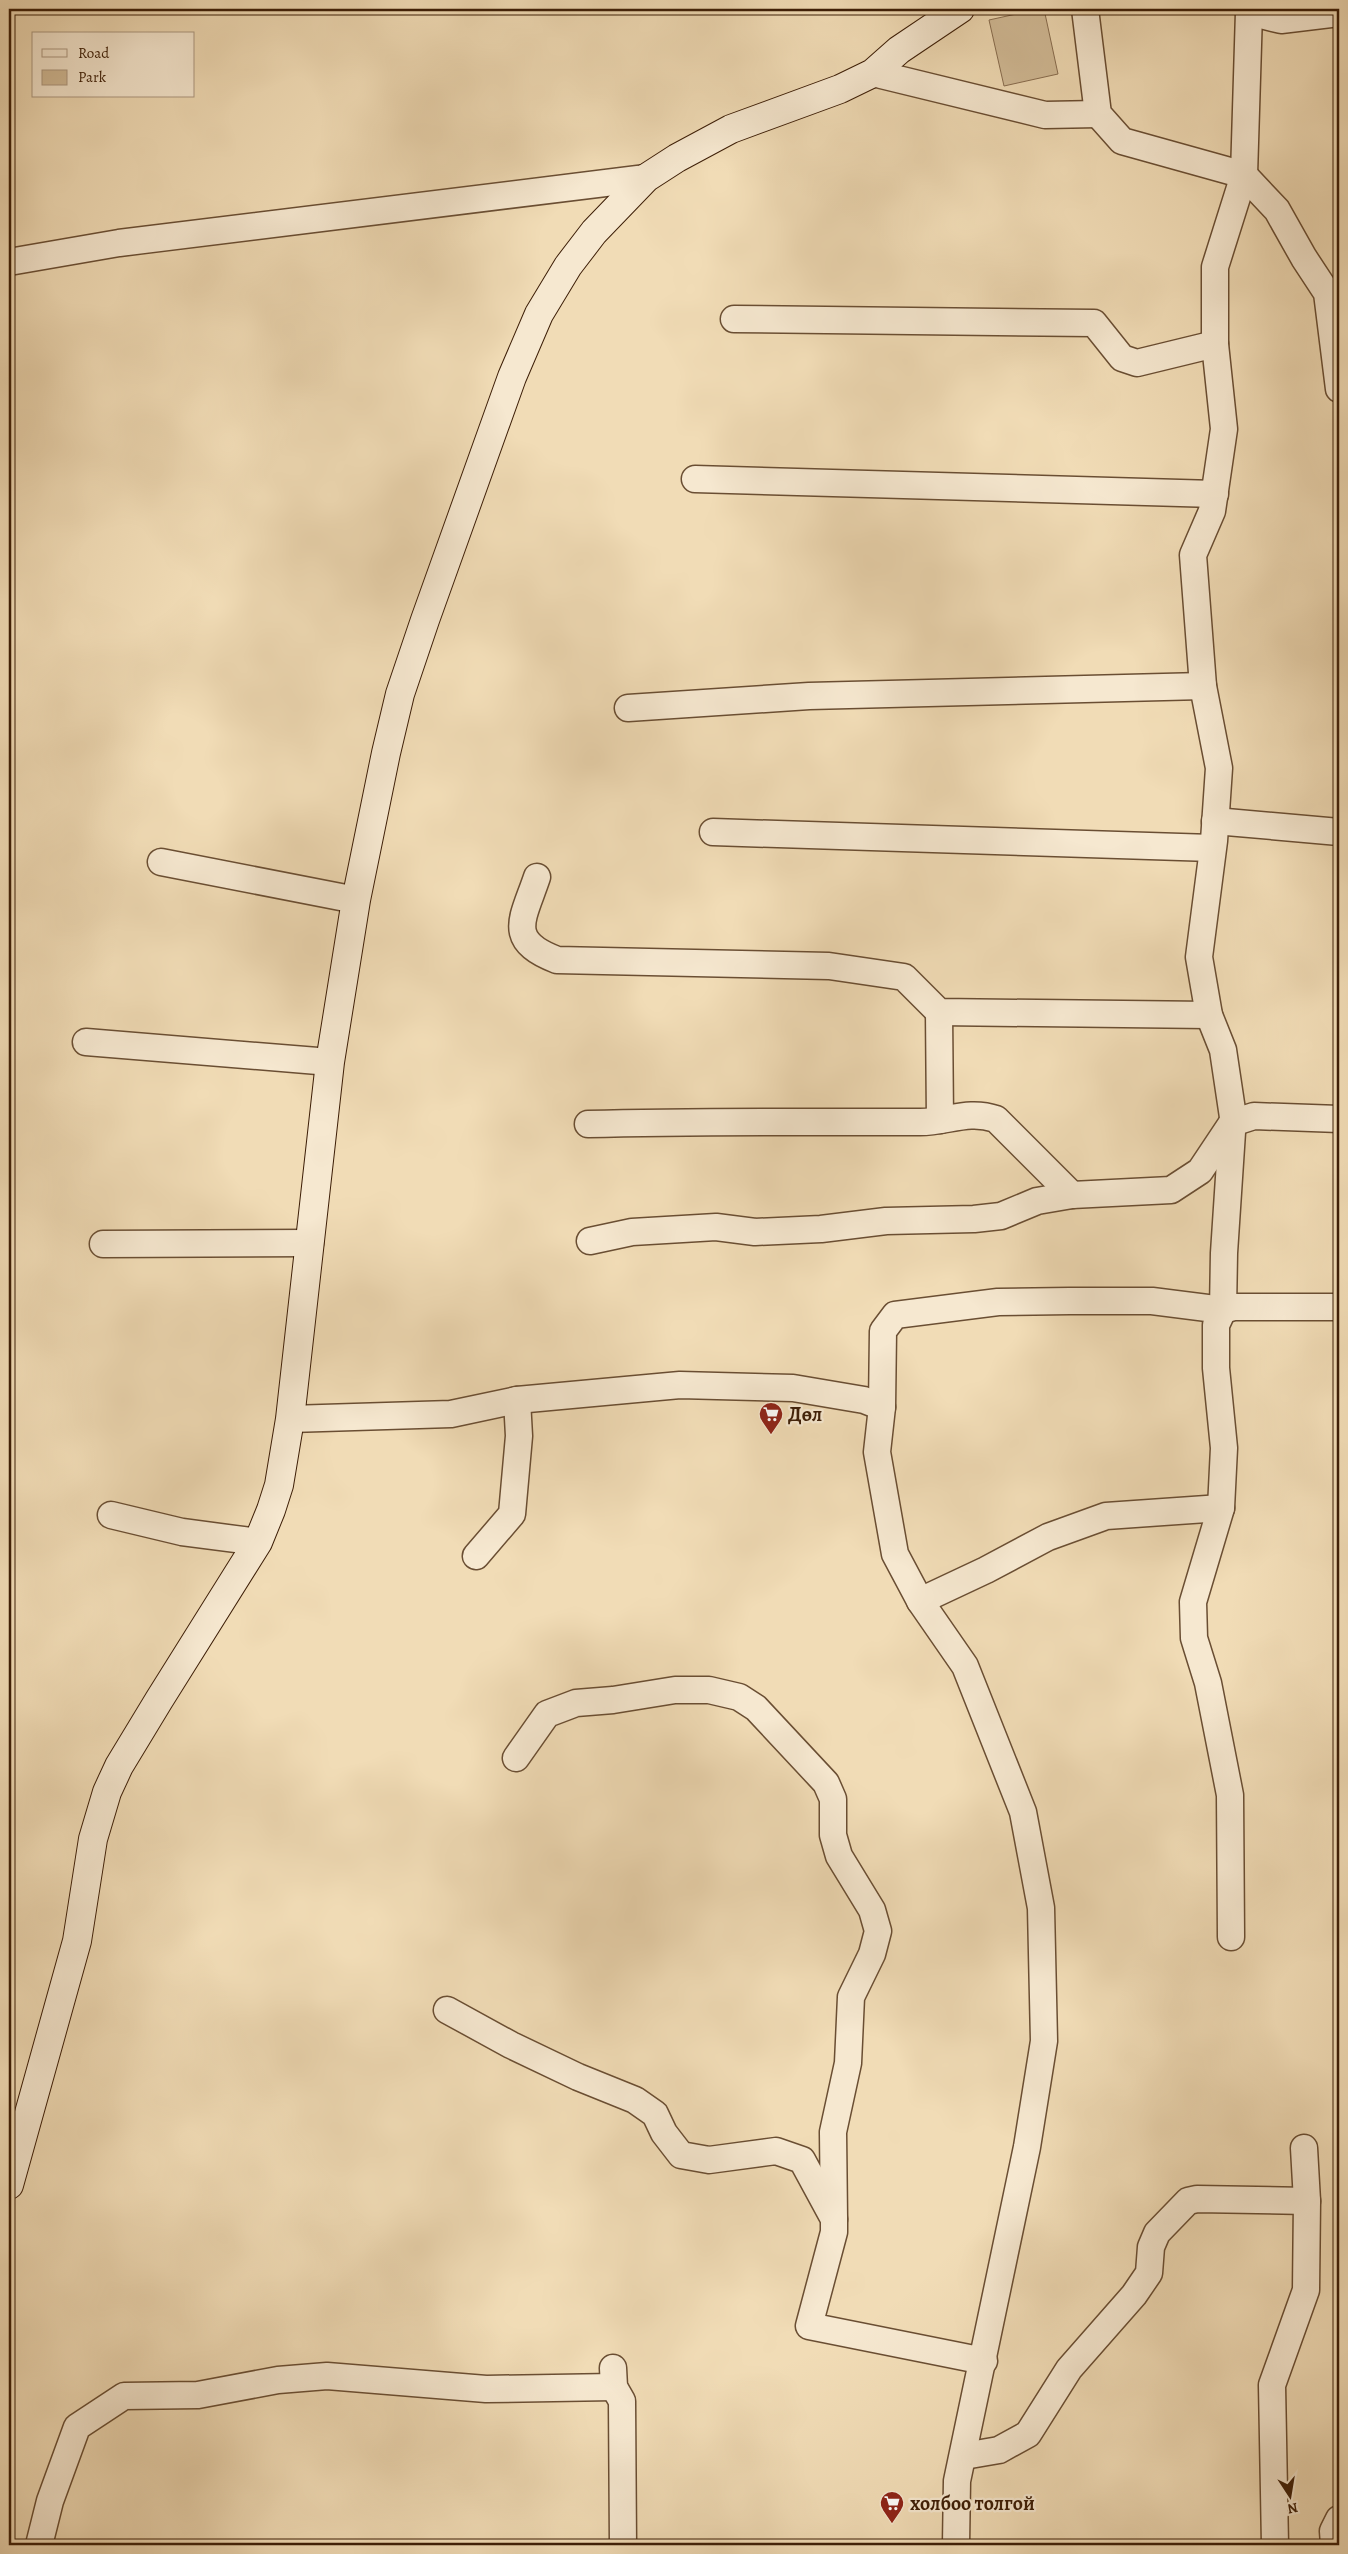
<svg xmlns="http://www.w3.org/2000/svg" width="1348" height="2554" viewBox="0 0 1348 2554" font-family="Alegreya,serif">
<style>
.green{fill:#d2bc98;stroke:#886d50}
.lines{fill:none;stroke-linecap:round;stroke-linejoin:round}
.street-casing{stroke:#6a4e33;stroke-width:29}
.secondary-casing{stroke:#3d1e07;stroke-width:30}
.street{stroke:#f6e8d0;stroke-width:26}
.secondary{stroke:#f6e8d0;stroke-width:28}
.labels{text-anchor:middle;dominant-baseline:central;stroke-width:4.5;stroke-linejoin:round;paint-order:stroke}
.poi-label{font-size:20px;font-weight:bold;fill:#3d1e07;stroke:#f6e8d0;text-anchor:start}
</style>
<rect width="100%" height="100%" fill="#f1dcb6"/>
<filter id="stains"><feTurbulence type="fractalNoise" baseFrequency=".004" numOctaves="4"/><feColorMatrix values="0 0 0 0 .2 0 0 0 0 .09 0 0 0 0 .02 0 0 0 .5 -.17"/></filter>
<radialGradient id="worn" r=".72"><stop offset=".6" stop-color="#630" stop-opacity="0"/><stop offset="1" stop-color="#630" stop-opacity=".3"/></radialGradient>
<!-- green -->
<polygon class="green" points="1039,9 1044,9 1058,74 1004,86 989,20"/>
<g class="lines">
<!-- street casing -->
<g class="street-casing">
<g id="street">
<polyline points="1085,9 1098,114 1122,141 1244,175 1277,210 1304,258 1327,293 1339,389"/>
<polyline points="1248,9 1249,12 1281,20 1339,13"/>
<polyline points="873,73 1045,115 1098,114"/>
<polyline points="9,262 119,243 646,178"/>
<polyline points="734,319 1094,323 1122,358 1137,363 1215,344"/>
<polyline points="695,479 1215,494"/>
<polyline points="628,708 809,696 1203,686"/>
<polyline points="1215,821 1339,832"/>
<polyline points="713,832 1212,848"/>
<polyline points="161,862 356,900"/>
<path d="M537 877C523 919 505 940 557 960L829 966 904 977 939 1012 1209 1015"/>
<polyline points="939,1012 940,1120"/>
<polyline points="86,1042 330,1062"/>
<path d="M588 1124C698 1121 807 1122 918 1122 946 1123 967 1109 996 1119L1072 1195"/>
<polyline points="590,1241 632,1232 716,1227 755,1232 821,1229 886,1221 974,1219 1001,1216 1037,1201 1072,1195 1171,1190 1200,1171 1232,1123 1254,1116 1339,1119"/>
<polyline points="103,1244 310,1243"/>
<polyline points="290,1419 451,1414 517,1400 680,1385 793,1388 864,1400 882,1407"/>
<polyline points="111,1515 182,1532 258,1542"/>
<polyline points="476,1556 512,1514 519,1436 517,1400"/>
<polyline points="920,1601 986,1570 1048,1537 1106,1516 1221,1508"/>
<polyline points="516,1758 547,1714 576,1703 613,1700 675,1690 709,1690 739,1697 756,1708 826,1783 833,1799 833,1835 839,1856 872,1910 878,1931 872,1954 851,1997 848,2063 833,2132 834,2219"/>
<polyline points="1231,1937 1230,1795 1208,1683 1194,1638 1193,1602 1221,1508 1224,1448 1216,1368 1216,1325 1223,1310 1224,1253 1233,1117 1223,1050 1209,1015 1199,957 1214,841 1219,768 1203,686 1193,555 1212,511 1224,429 1215,344 1215,267 1244,175 1249,12"/>
<polyline points="447,2010 511,2045 578,2077 635,2100 655,2114 664,2133 681,2155 709,2160 776,2151 802,2160 834,2219 834,2232 809,2326 984,2361"/>
<polyline points="613,2368 614,2387 622,2401 623,2545"/>
<polyline points="964,2456 999,2450 1028,2434 1069,2369 1134,2295 1149,2273 1151,2247 1157,2233 1188,2201 1197,2199 1307,2201"/>
<polyline points="39,2545 50,2501 77,2427 124,2396 198,2395 278,2380 327,2376 486,2389 614,2387"/>
<polyline points="956,2545 957,2481 1027,2147 1044,2041 1041,1908 1023,1812 965,1666 920,1601 895,1554 877,1452 882,1407 883,1331 895,1315 998,1302 1070,1301 1152,1301 1223,1310 1234,1307 1339,1307"/>
<polyline points="1275,2545 1272,2385 1306,2290 1307,2201 1304,2148"/>
<polyline points="1334,2545 1333,2531 1339,2519"/>
</g>
</g>
<!-- secondary casing -->
<g class="secondary-casing">
<polyline id="secondary" points="9,2185 77,1941 93,1839 107,1792 119,1766 159,1700 258,1542 271,1510 279,1485 290,1419 330,1062 356,900 386,753 400,694 425,620 512,377 539,314 568,266 594,232 646,178 677,158 731,129 840,89 873,73 899,50 960,9"/>
</g>
<!-- street -->
<use href="#street" class="street"/>
<!-- secondary -->
<use href="#secondary" class="secondary"/>
</g>
<!-- icons -->
<defs>
<g id="supermarket-pin" transform="scale(1.25)"><path d="M0 17L-7.5 6A9.5 9.5 0 1 1 7.5 6Z" fill="#8f2418" stroke="#f6e8d0"/><path d="M-6-5.5h2.5l.6 2H6L4.5 2H-2.5L-4.4-4H-6ZM-1.5 3.2a1.3 1.3 0 1 0 .1 0ZM3 3.2a1.3 1.3 0 1 0 .1 0Z" fill="#fff"/></g>
</defs>
<g fill-rule="evenodd">
<use href="#supermarket-pin" x="771" y="1414"/>
<use href="#supermarket-pin" x="892" y="2503"/>
</g>
<g class="labels">
<!-- poi labels -->
<g class="poi-label">
<text x="788" y="1414">Дөл</text>
<text x="910" y="2503">холбоо толгой</text>
</g>
</g>
<!-- margin -->
<rect width="1348" height="2554" fill="none" stroke="#f1dcb6" stroke-width="30"/>
<rect x="10" y="10" width="1328" height="2534" fill="none" stroke="#3d1e07" stroke-width="2.5"/>
<rect x="15" y="15" width="1318" height="2524" fill="none" stroke="#3d1e07"/>
<!-- legend -->
<rect x="32" y="32" width="162" height="65" fill="#f6e8d0" stroke="#ac9780"/>
<rect x="42" y="49" width="25" height="8" fill="#f6e8d0" stroke="#ac9780"/>
<text x="78" y="58" font-size="15" fill="#3d1e07">Road</text>
<rect x="42" y="70" width="25" height="15" fill="#d2bc98" stroke="#ac9780"/>
<text x="78" y="82" font-size="15" fill="#3d1e07">Park</text>
<!-- north arrow -->
<g transform="translate(1290 2496) rotate(168)" stroke="#f6e8d0" stroke-width="4" paint-order="stroke">
<path d="M0-4L9 19L0 12L-9 19Z" fill="#3d1e07"/>
<text y="-8" font-size="14" font-weight="bold" text-anchor="middle" fill="#3d1e07">N</text>
</g>
<rect width="100%" height="100%" filter="url(#stains)"/>
<rect width="100%" height="100%" fill="url(#worn)"/>
</svg>
